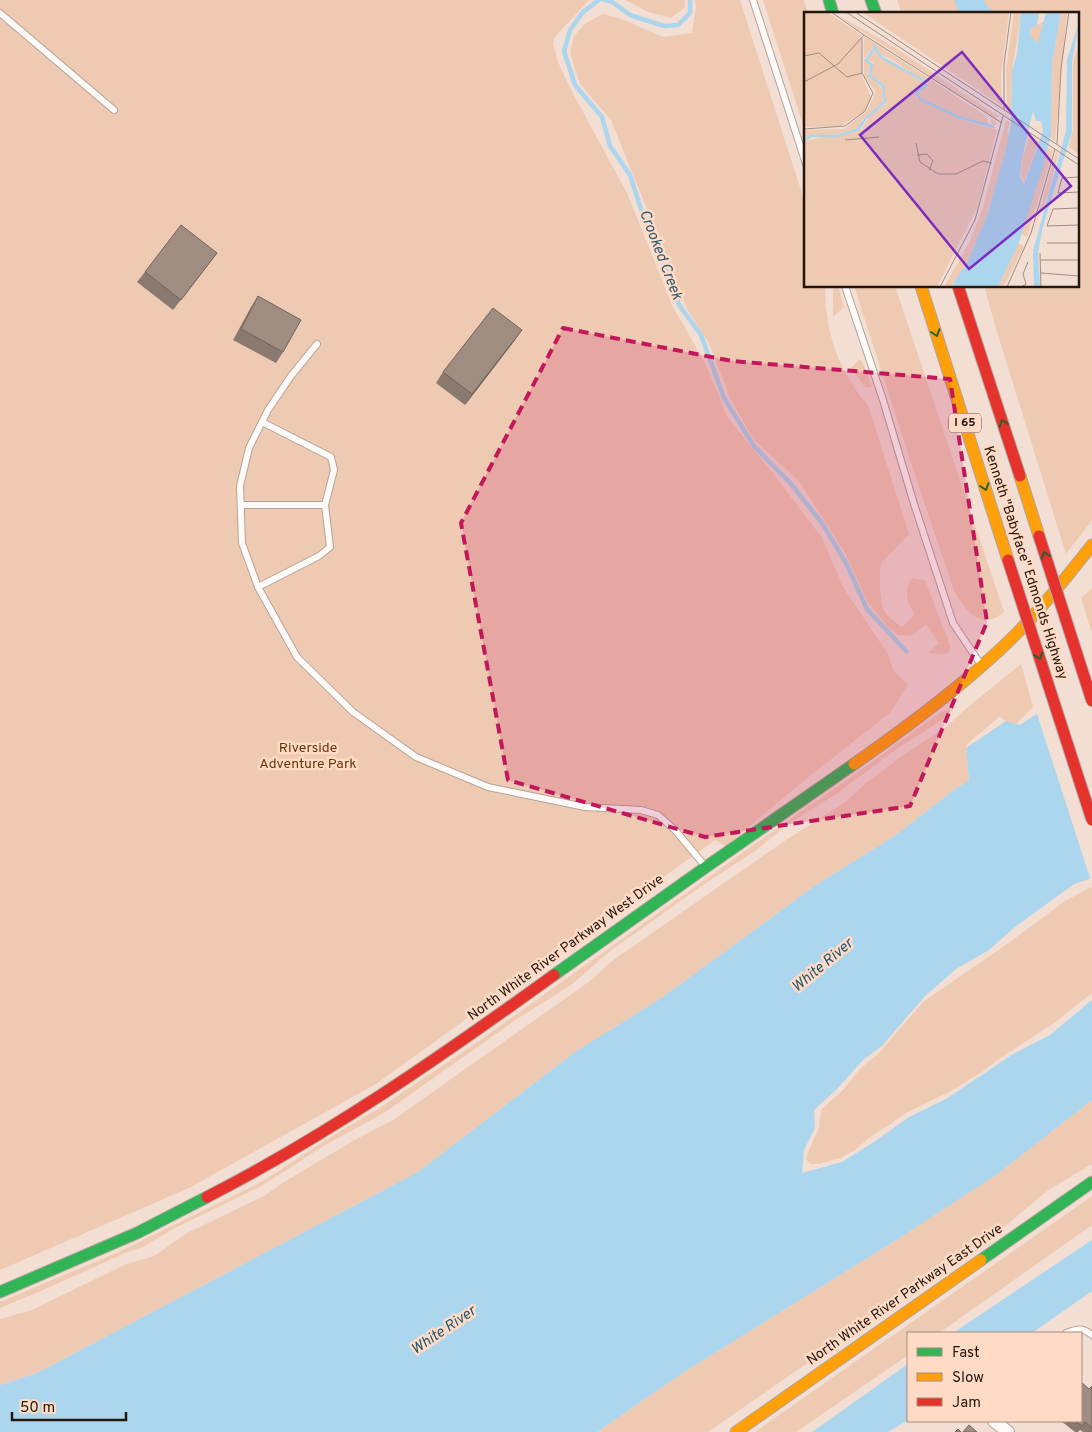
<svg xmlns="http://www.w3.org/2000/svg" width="1092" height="1432" viewBox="0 0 1092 1432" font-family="Overpass,sans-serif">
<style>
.green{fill:#efcab3}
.water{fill:#acd6ed}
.pier{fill:#f2ded2}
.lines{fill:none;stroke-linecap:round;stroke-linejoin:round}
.stream{stroke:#acd6ed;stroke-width:4.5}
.lane-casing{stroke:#b3a49a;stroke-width:8}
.street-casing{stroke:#b3a49a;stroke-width:14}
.fast-casing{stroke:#b3a49a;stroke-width:13}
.slow-casing{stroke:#b3a49a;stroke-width:13}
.jam-casing{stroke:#b3a49a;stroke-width:13}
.lane{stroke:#fdfaf8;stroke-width:6}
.street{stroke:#fdfaf8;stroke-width:12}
.fast{stroke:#30b455;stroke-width:11}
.slow{stroke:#ff9f0a;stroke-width:11}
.jam{stroke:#e5322d;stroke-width:11}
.jam-bridge-casing{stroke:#b7abaf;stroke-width:13;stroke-linecap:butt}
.jam-bridge{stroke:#e5322d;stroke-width:11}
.wall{fill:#8a796f}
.shaded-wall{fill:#70635a}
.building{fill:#a08d81;stroke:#70635a}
.oneway{stroke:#295e2e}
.marked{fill:#c2185b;fill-opacity:0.2;stroke:#c2185b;stroke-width:4;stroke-dasharray:10 6;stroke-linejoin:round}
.labels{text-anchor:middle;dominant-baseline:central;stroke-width:5;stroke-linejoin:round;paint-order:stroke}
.shield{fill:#ffdac5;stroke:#665246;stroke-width:1}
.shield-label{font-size:12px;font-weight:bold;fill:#24170f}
.street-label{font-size:14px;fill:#24170f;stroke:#ffdac5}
.park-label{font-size:14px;fill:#6c350a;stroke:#ffdac5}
.water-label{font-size:15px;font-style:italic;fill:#245973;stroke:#ffdac5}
.inset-river{fill:none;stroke:#acd6ed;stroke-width:2.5}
.inset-road{fill:none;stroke:#a08e84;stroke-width:1}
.view{fill:#7b2cbf;fill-opacity:0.15;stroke:#7b2cbf;stroke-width:2.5}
.inset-edge{fill:none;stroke:#24170f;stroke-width:2.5}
</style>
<rect width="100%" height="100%" fill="#f2ded2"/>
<!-- green -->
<g class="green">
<polygon points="0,0 589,0 554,38 553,44 558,62 570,88 627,193 672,305 706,365 728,418 775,476 822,538 843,587 888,654 893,670 908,684 891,712 806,779 726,846 715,840 376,1084 189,1188 0,1270"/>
<polygon points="625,0 684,0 685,7 671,18 646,11"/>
<path d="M695 0H740L806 206V286H825C825 331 838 371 868 405L909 534 882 562C878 569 880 603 884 611 886 615 897 624 902 627L915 614C907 602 903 591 912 578L925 580 950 645 949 652 944 654 928 653 939 643 926 624 912 636 899 635 889 629 867 601 845 553 799 481 754 440 731 400 709 343 688 311 611 120 580 84 570 53 574 36 586 23 603 14 622 19 663 37 692 33 696 7Z"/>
<polygon points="763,0 804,0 808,14 806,14 806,134"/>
<polygon points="897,0 1092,0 1092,520 1066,554 997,332 984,286 1078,286 1078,14 902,14"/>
<polygon points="833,286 838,286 844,307 833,317"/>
<path d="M854 286H895L1004 612C981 631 967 612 955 593L921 493Z"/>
<polygon points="859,360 862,361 872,387 866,388 851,368"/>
<polygon points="1092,588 1092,633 1081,598"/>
<polygon points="1021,664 1033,707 1016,724 1006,721 998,716 996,720 967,744 966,748 969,780 951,792 896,835 816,885 663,997 575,1052 418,1172 37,1373 0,1385 0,1319 32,1310 124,1265 154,1256 187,1233 264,1196 284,1182 353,1141 393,1120 590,981 612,961 645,938 783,842 844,803 865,784 902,756 946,727 968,707"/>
<polygon points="953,709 949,715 891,753 839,792 787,825 755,851 703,885 610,951 571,985 517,1019 384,1113 325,1145 263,1185 173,1229 143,1247 125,1253 50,1287 0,1308 0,1302 121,1251 263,1181 337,1133 378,1109 479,1041 759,841 851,777 934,717 943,711"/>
<polygon points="1092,887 1092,993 1054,1023 999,1059 982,1072 949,1092 908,1112 869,1138 855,1150 840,1158 819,1164 810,1164 806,1159 808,1152 819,1128 820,1117 822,1109 843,1090 860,1069 880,1052 923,1002 1010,942 1065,901"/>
<polygon points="1092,1100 1092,1164 1047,1191 1009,1223 708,1432 597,1432 684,1372 901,1237 996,1175"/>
<polygon points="1092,1196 1092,1225 939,1333 908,1333 908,1355 901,1360 796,1432 755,1432"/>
</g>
<!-- water -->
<g class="water">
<polygon points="954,0 984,0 987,7 1001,14 959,14"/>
<polygon points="1041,711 1092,877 1089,879 1074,884 1015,927 989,950 956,969 925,996 882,1046 863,1060 838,1088 814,1110 815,1128 804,1150 802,1173 842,1162 874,1142 909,1117 946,1099 1013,1054 1050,1035 1092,1000 1092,1100 996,1175 901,1237 684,1372 597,1432 0,1432 0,1385 37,1373 418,1172 575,1052 663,997 816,885 896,835 951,792 969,780 966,748 1006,721 1020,725"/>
<polygon points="1092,1240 1092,1291 1032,1333 953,1333"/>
<polygon points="908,1364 908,1420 888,1432 812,1432"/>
</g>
<!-- pier -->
<polygon class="pier" points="1092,644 1092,880 1091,881 1036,711 1039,709"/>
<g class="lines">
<!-- stream -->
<g class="stream">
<polyline points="599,0 583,12 570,30 564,51 575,85 602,117 610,146 630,175 642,212 662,258 679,305 701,335 724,398 754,446 791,484 822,523 846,563 867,609 906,651"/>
<polyline points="604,0 611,1 630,15 664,26 678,25 690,13 690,0"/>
</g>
<!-- lane casing -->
<g class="lane-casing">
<g id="lane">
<polyline points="753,0 806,164"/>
<polyline points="0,13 114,110"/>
<polyline points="845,286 883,400 914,504 953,623 981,665"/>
<polyline points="317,344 291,376 268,410 249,448 240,486 242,543 258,587 297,657 353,712 416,757 488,787 585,807 641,810 658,815 675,830 705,866"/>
<polyline points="241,505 325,505"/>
<polyline points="258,587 319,556 330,547 325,505 334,470 331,457 262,422"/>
<path d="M1066 1333C1077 1329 1082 1327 1092 1335"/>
</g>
</g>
<!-- street casing -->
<g class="street-casing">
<polyline id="street" points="994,1421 1008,1432"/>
</g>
<!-- fast casing -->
<g class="fast-casing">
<g id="fast">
<polyline points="829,0 833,14"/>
<polyline points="871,0 876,14"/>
<polyline points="554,975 706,867 854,764"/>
<polyline points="981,1260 1092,1182"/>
<polyline points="0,1292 137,1233 207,1197"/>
</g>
</g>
<!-- slow casing -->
<g class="slow-casing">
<g id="slow">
<polyline points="921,286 1008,560"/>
<polyline points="1020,476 1039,536"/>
<path d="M854 764C907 727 960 688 1007 643 1038 613 1065 579 1092 545"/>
<polyline points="736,1432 981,1260"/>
</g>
</g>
<!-- jam casing -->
<g class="jam-casing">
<g id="jam">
<polyline points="958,286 1020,476"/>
<path d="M207 1197C330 1134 443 1055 554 975"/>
</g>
</g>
<!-- lane -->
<use href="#lane" class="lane"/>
<!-- street -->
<use href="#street" class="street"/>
<!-- fast -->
<use href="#fast" class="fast"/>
<!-- slow -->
<use href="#slow" class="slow"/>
<!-- jam -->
<use href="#jam" class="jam"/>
<!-- jam-bridge casing -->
<g class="jam-bridge-casing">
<g id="jam-bridge">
<polyline points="1039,536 1092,701"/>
<polyline points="1008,560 1092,820"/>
</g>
</g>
<!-- jam-bridge -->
<use href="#jam-bridge" class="jam-bridge"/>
</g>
<!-- wall -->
<g class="wall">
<polygon points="217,253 173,310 137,282 145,272"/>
<polygon points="258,296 283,352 276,363 233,340 251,307"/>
<polygon points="515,340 465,405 436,383 443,372"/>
<polygon points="1092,1386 1092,1432 1083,1432 1080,1430 1078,1432 1075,1432 1061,1421 1081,1421 1089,1389"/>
</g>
<!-- shaded-wall -->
<polygon class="shaded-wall" points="522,330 515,340 465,405 472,394"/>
<!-- building -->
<g class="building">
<polygon points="181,225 217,253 181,300 145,272"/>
<polygon points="258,296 301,320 283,352 241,329"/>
<polygon points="493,308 522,330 472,394 443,372"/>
<polygon points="1081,1382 1089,1389 1092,1386 1092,1428 1085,1422 1082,1426 1075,1421 1081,1421"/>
<polygon points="969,1425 977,1432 963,1432"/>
<polygon points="958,1429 961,1432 955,1432"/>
</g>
<!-- one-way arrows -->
<defs><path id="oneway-chevron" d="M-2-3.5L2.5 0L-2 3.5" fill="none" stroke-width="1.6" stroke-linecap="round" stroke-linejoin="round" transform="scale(1.25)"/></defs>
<g class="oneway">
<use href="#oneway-chevron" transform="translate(936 333) rotate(72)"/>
<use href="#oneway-chevron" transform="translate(1003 423) rotate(-108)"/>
<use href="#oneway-chevron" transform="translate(985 487) rotate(72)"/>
<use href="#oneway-chevron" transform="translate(1045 555) rotate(-108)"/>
<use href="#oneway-chevron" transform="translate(1039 656) rotate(72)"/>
</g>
<!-- marked area -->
<path class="marked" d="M563 328 732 361 950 379 987 622 910 806 705 837 508 780 461 523Z"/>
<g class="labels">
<!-- shield labels -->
<rect class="shield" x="949" y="413.5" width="32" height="19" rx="4"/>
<g class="shield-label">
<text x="965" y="423">I 65</text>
</g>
<!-- street labels -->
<g class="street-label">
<text transform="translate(1025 563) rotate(72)">Kenneth "Babyface" Edmonds Highway</text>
<text transform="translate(566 948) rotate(-36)">North White River Parkway West Drive</text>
<text transform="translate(905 1295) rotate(-35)">North White River Parkway East Drive</text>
</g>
<!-- park labels -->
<g class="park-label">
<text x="308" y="748">Riverside<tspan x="308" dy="16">Adventure Park</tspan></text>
</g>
<!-- water labels -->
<g class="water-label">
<text transform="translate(660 255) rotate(69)">Crooked Creek</text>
<text transform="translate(823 966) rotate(-40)">White River</text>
<text transform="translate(444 1331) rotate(-34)">White River</text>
</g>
</g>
<!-- overview -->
<g transform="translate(804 12)">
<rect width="275" height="275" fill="#f2ded2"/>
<path d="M0 0H23L57 23 58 65 67 85 62 98 37 114 0 115ZM28 0 82 30 196 105 190 106ZM58 0H205L197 61 198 94ZM210 0 217 2 208 59 207 100 203 97 202 58ZM257 0H263L251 129 246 125 248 52ZM241 9 235 31H233L226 24V17ZM60 24 182 104 185 113H188L187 107 194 112 187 114 160 107 117 87 113 81 123 74 122 71 86 46 76 43 70 34 60 47 67 52 63 62 78 76 80 90 58 108 57 115 34 122 0 126V118L40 117 63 99 72 80 60 64ZM275 31V142L265 135 269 117V50ZM71 37 77 47H83L121 72 111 78 113 86 156 107 193 118 173 196 133 275H0V129L57 118 66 103 82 92 79 72 66 62 69 50 63 48ZM202 108 206 111 203 119 206 123 184 201 164 249 147 275H140L166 229 178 198ZM226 123 235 129 220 170 217 164 218 147ZM243 135 249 139 223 225 217 222ZM252 140 254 142 244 182 230 218ZM214 231 220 234 201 272 194 275Z" fill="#efcab3"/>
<path d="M217 0H235L233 13 226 17V24L234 31 242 0H257L248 52 247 123 238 158 215 230 194 275H147L164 249 184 201 203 133 207 111 208 59 213 42ZM229 99 232 109H237L239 119 220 172 216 165 218 146ZM275 10 268 50V120L239 214 234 239 236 275H230L229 239 262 119 263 48Z" fill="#acd6ed" fill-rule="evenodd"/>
<path class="inset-river" d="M0 128 8 124H33L55 117 61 107 81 90 79 74 65 63 68 53 62 48 71 35 77 45 120 69 122 74 112 80 116 87 154 105 190 115"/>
<path class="inset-road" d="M42 0 275 153M51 0 275 147M60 23 198 111M0 44 15 41 43 65 58 61M0 70 34 52 60 23 27 0M200 98V52L207 0M0 117 41 114 61 99 69 81 58 61V26M41 128 75 125M112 131 116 150 134 162H152L179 149 188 151M253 132 257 56 265 0M113 143 123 142 129 149 125 158M275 165 258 166 254 181 275 180M275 196 249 197 243 214 275 213M243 231H275M236 241 237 275M237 248H275M237 261 275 264M136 275 171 208 199 104M203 275 227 221 251 137M217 275 222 272 219 262 224 250"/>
<path class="view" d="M158 40 267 174 165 257 56 123Z"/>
<rect width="275" height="275" class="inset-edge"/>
</g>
<!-- legend -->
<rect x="907" y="1332" width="175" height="90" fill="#ffdac5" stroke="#a78c7c"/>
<rect x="917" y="1348" width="25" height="8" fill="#30b455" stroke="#a78c7c"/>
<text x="952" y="1357" font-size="15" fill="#24170f">Fast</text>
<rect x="917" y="1373" width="25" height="8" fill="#ff9f0a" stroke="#a78c7c"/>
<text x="952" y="1382" font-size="15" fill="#24170f">Slow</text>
<rect x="917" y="1398" width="25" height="8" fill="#e5322d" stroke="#a78c7c"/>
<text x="952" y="1407" font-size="15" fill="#24170f">Jam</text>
<!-- scale -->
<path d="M12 1412v8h114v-8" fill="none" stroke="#24170f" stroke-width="2.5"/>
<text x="20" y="1412" font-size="15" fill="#24170f" stroke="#ffdac5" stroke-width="4" paint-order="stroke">50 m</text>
</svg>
